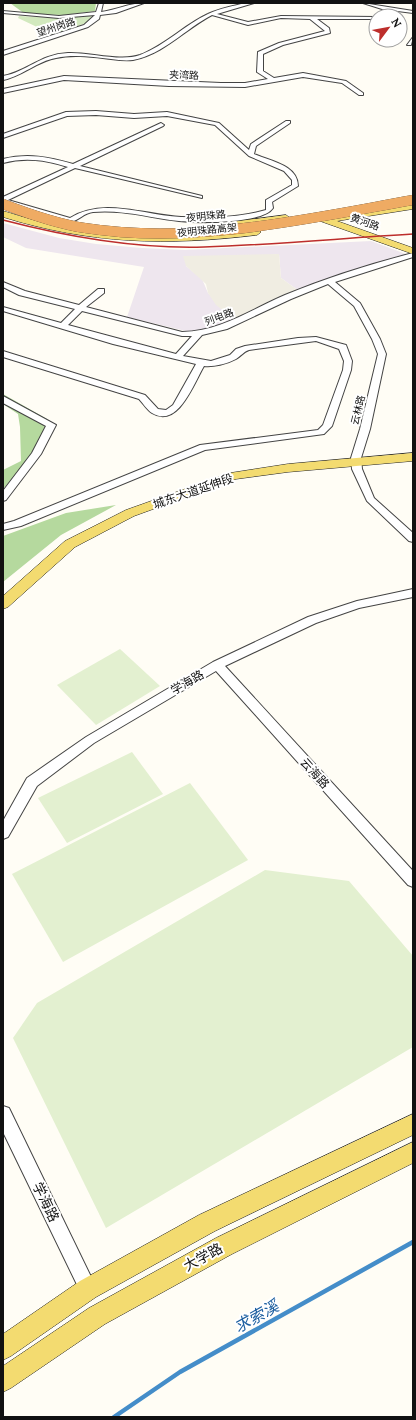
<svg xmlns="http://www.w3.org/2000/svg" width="416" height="1420" viewBox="0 0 416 1420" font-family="Lora,'Noto Sans SC',serif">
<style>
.industrial{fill:#eee6ee}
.green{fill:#d2e9be}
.forest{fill:#b5d99e}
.pitch{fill:#e3f0d0}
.plaza{fill:#f0ede2}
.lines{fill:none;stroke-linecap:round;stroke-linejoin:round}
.stream{stroke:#448dc9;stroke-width:4.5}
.minor-casing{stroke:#444;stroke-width:2}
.major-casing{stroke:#222;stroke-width:1}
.minor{fill:#fff;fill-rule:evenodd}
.major{fill:#f3db70;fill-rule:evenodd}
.rail{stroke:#bd2e2c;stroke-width:1.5}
.highway-bridge-casing{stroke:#222;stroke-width:10;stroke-linecap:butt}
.highway-bridge{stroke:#efab63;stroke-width:10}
.labels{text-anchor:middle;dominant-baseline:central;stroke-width:4;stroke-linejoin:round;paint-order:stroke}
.far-street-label{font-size:10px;fill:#111;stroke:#fff}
.street-label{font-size:12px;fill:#111;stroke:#fff}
.near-street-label{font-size:14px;fill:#111;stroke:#fff}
.near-water-label{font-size:16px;font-style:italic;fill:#1d5fa0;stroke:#fff}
</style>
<rect width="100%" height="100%" fill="#fffdf5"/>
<!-- industrial -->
<polygon class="industrial" points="3,223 59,238 96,244 142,248 185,250 371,241 406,254 299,291 281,278 279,254 186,266 202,279 208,293 225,312 234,319 212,328 190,332 127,317 144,267 26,248 3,237"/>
<!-- green -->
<polygon class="green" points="92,15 91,21 54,35 18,18 19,16 60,18"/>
<!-- forest -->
<g class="forest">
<polygon points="10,3 96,3 95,11 64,15 25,14"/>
<polygon points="3,394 47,419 37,451 3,489 3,470 21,461 20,427 18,414 3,404"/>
<polygon points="116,505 61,535 3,582 3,536 66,513"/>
</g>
<!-- pitch -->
<g class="pitch">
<polygon points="120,649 160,686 96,725 57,685"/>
<polygon points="132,752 163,794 67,843 38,798"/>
<polygon points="190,783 248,860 63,962 12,874"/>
<polygon points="265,870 349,881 413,956 413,1047 106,1228 13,1038 37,1003"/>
</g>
<!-- plaza -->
<polygon class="plaza" points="279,254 281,278 299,291 234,319 216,305 208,293 206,284 186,266 183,256"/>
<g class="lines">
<!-- stream -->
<polyline class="stream" points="114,1417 180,1372 413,1242"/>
<!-- minor casing -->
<g class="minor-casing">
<g id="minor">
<path d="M99 3H103L101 12C116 10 130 3 144 3L116 13 100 15 99 19 88 27 3 55V51L84 25 95 15 59 18 3 13V11L59 16 96 12Z"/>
<path d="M246 3H254L217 14 248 22 281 16 376 17V19H317L329 28 330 33 283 45 263 54V71L274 78 303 73 346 81 363 93V95H359L342 83 303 77 245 87 169 86 64 80 3 93V89L64 76 221 83H245L268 79 257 72 258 52 279 43 325 31 310 19 281 18 248 25 212 15C185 29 164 54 133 60 126 61 118 60 111 59 93 57 74 54 56 58 37 61 23 76 3 80V76C27 72 40 54 68 53 90 52 120 62 140 55 166 45 184 25 208 14 220 8 233 6 246 3Z"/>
<polygon points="363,3 413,11 413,13 382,9"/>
<polygon points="413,37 411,45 407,45"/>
<path d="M96 111 134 114 167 112 219 123 249 150 251 144 286 121H290V123L256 146 254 154C270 161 298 165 298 186L272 202 273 208C263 224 197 223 179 221 151 218 121 209 93 212 84 213 79 220 71 222L3 203V197L68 167C45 160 26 157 3 163V159C28 153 49 157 73 164L161 123 164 125 163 126 80 166 202 196V198L75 168 8 200 70 218C103 197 144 215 181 217 209 218 239 218 266 210V200L292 185V180L284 171 249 156 215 125 167 116 134 118 96 115 67 116 3 138V134L66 112Z"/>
<path d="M413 253V257L335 282 360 303 380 339 386 354 370 429 361 458 362 469 374 498 413 533V542L409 541 367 501 352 469 351 458 360 429 378 354 372 339 354 306 328 284 291 299 227 329 202 335 183 356 211 361 230 355 236 349 245 346 298 338 316 337 346 345 352 361 351 370 332 426 324 434 205 450 21 526 3 530V524L14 521 200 445 318 430 323 425 343 370 344 361 339 349 316 341 249 350C243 352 241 356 236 359 227 364 213 367 204 366 194 383 178 429 152 413 147 410 143 403 139 399L3 357V351L145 395 158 409 166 410 173 405 196 364 113 344 3 311V307L61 323 75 309 19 295 3 287V282L25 291 79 305 98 289H104V293L86 307 182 332C221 331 250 310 285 295 326 278 370 264 413 253ZM82 311 182 336H192L176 354 68 325Z"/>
<polygon points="3,396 56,425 41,454 6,500 3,501 3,491 32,453 46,426 3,403"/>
<polygon points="413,589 413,597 359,608 316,623 225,666 413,871 413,887 408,885 216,671 94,743 37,786 8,837 3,839 3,821 27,778 86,737 213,662 308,617 357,601"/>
<polygon points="3,1106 9,1108 94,1283 97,1289 94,1295 88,1298 82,1295 3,1132"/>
</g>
</g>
<!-- major casing -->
<g class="major-casing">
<g id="major">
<polygon points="413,203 413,209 337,221 413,248 413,254 320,221 324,218"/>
<path d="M3 211C24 217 44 224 65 228 129 241 193 238 257 229L261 232 257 235C168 246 89 244 3 217Z"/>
<polygon points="286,215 290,218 289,220 224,229 220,226 224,223"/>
<polygon points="413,453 413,461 288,472 236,479 134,516 75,547 8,607 3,609 3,596 65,541 126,510 230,473 288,464"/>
<polygon points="413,1114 413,1135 215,1231 96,1297 11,1356 3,1360 3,1334 80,1281 199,1215"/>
<polygon points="413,1142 413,1163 232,1254 105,1324 11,1388 3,1392 3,1366 89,1308 216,1238"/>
</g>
</g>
<!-- minor -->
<use href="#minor" class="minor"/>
<!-- major -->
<use href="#major" class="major"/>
<!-- rail -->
<path class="rail" d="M3 220C68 237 136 249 204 247 274 245 343 238 413 234"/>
<!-- highway-bridge casing -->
<g class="highway-bridge-casing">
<path id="highway-bridge" d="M3 204C29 214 57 224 85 228 194 245 306 219 413 200"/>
</g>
<!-- highway-bridge -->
<use href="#highway-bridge" class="highway-bridge"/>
</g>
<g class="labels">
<!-- far-street labels -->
<g class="far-street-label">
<text transform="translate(56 27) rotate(-18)">望州岗路</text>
<text transform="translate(184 75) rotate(2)">夹湾路</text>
<text transform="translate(206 216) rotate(-6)">夜明珠路</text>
<text transform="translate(365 222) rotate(19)">黄河路</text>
<text transform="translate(207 230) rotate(-6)">夜明珠路高架</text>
<text transform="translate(219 317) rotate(-20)">列电路</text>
<text transform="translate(358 410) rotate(-76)">云林路</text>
</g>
<!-- street labels -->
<g class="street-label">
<text transform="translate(193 491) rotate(-19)">城东大道延伸段</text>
<text transform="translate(187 682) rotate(-30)">学海路</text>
<text transform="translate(315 773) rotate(48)">云海路</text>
</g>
<!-- near-street labels -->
<g class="near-street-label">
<text transform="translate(46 1202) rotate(64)">学海路</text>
<text transform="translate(203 1257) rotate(-29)">大学路</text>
</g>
<!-- near-water labels -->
<g class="near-water-label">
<text transform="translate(256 1316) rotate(-29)">求索溪</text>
</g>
</g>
<!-- border -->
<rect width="416" height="1420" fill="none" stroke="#111111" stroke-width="8"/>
<!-- north arrow -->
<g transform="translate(388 28) rotate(58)"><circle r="19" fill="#ffffff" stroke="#a0a0a0"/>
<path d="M0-3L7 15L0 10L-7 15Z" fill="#bd2e2c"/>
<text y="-6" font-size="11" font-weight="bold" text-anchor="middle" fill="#111111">N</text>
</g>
</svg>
